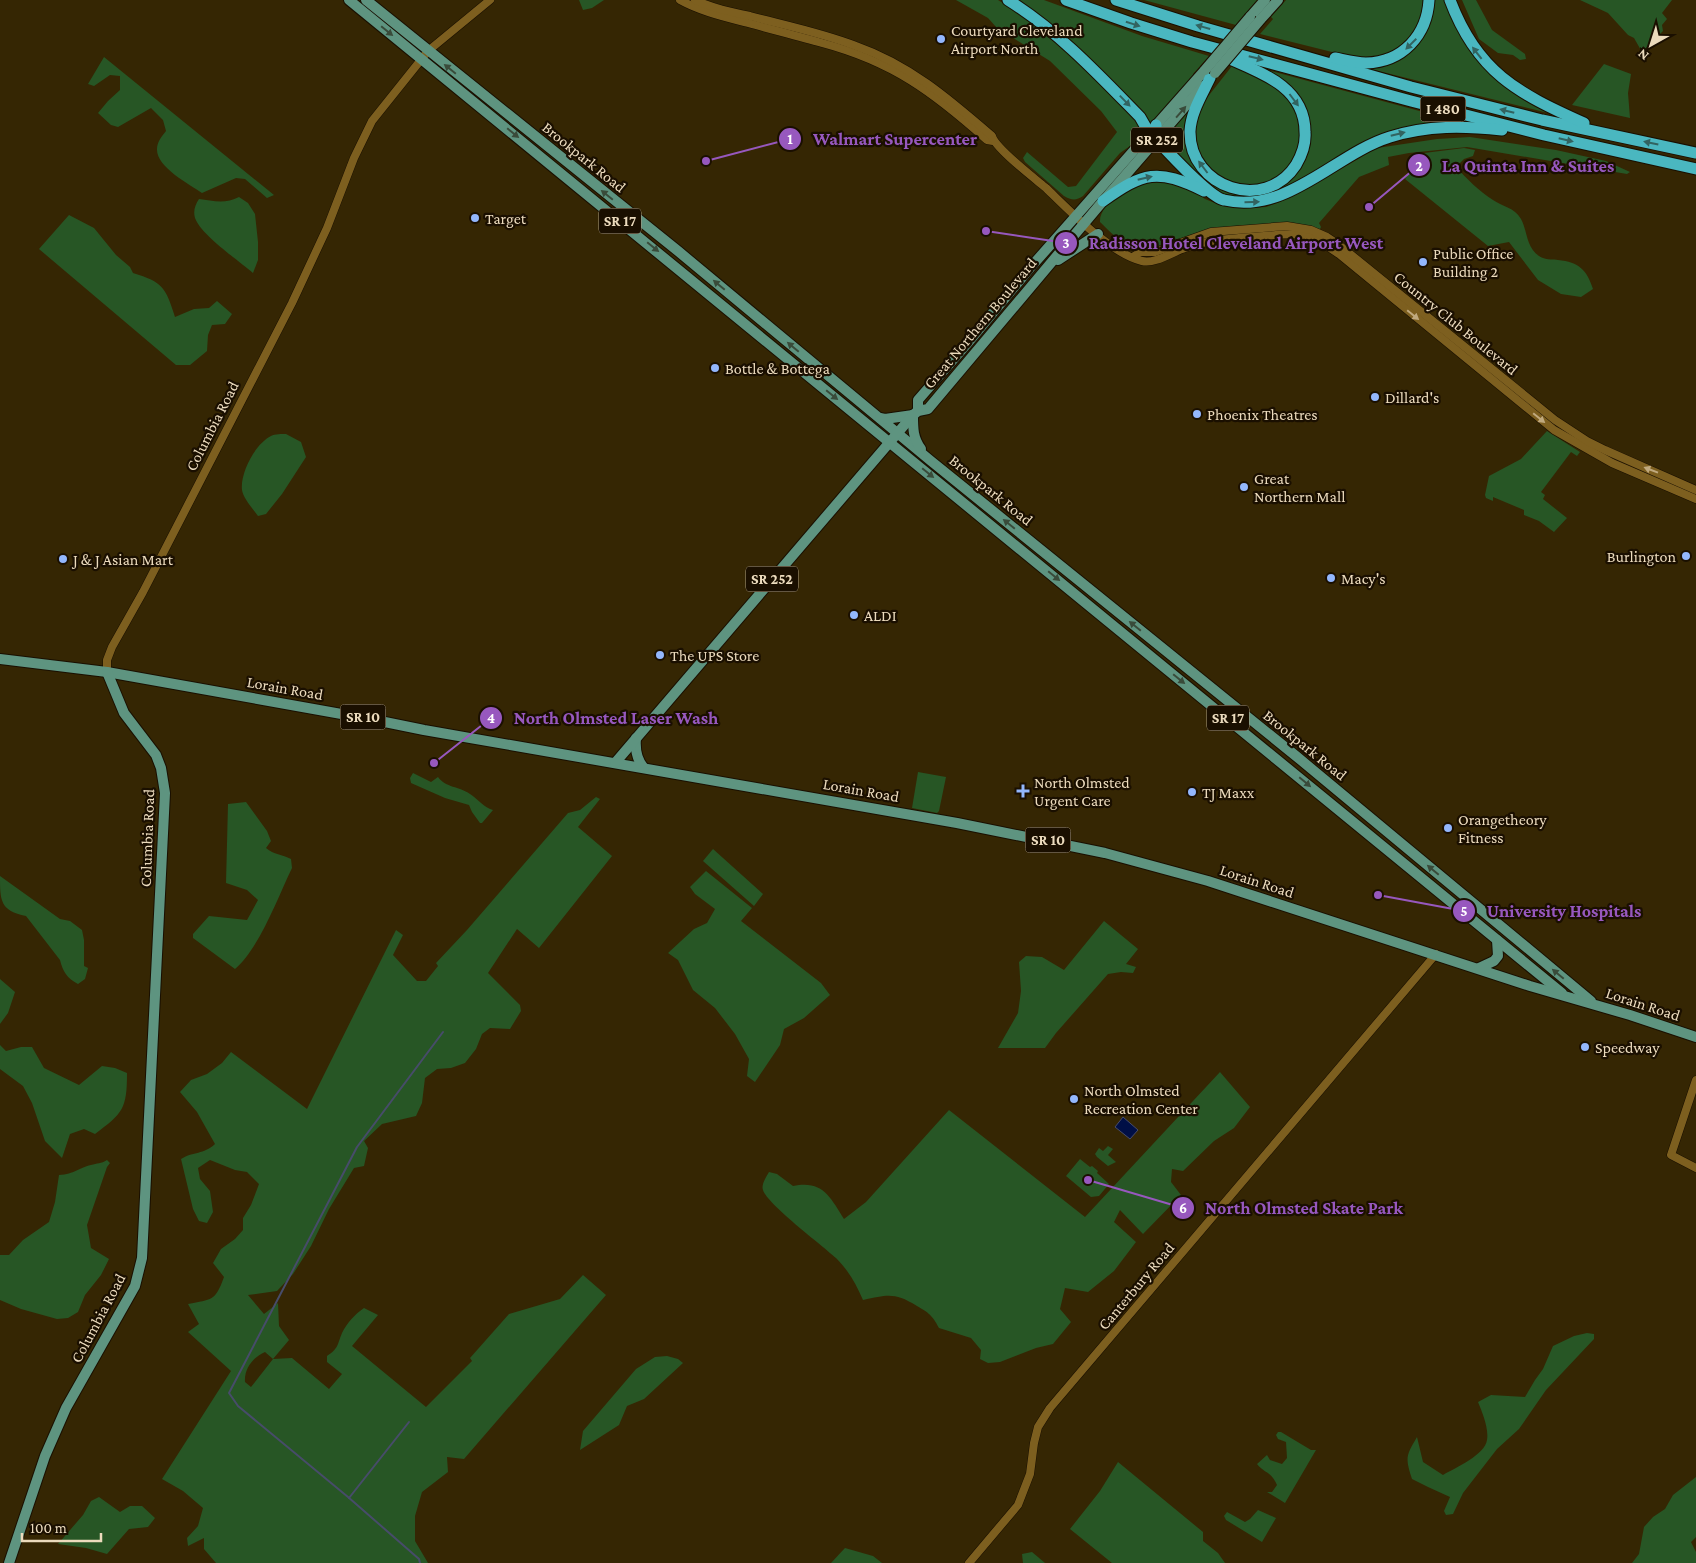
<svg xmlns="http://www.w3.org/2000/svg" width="1696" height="1563" viewBox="0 0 1696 1563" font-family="'Crimson Pro',serif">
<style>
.green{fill:#275625;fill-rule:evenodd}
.water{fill:#000f46;stroke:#474c6a}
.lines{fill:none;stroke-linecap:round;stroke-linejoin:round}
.stream{stroke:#474c6a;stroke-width:2}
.minor-casing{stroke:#190f00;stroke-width:9}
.major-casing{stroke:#190f00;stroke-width:12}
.highway-casing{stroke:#190f00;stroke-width:13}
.minor{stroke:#7d5f1f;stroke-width:8}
.major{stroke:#5e9480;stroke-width:10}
.highway{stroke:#4ab7c0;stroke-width:11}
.major-bridge-casing{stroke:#190f00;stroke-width:12;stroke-linecap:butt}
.major-bridge{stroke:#5e9480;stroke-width:10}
.oneway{fill:#326360}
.oneway2{fill:#394b3a}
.oneway3{fill:#c0a97e}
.poi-dot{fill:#93b7fd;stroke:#1a0f00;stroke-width:2}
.labels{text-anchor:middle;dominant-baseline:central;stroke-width:4.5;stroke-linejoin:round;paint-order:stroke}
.shield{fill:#1a0f00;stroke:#ad9e84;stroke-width:1}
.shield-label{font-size:15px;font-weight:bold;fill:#ecdbbd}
.poi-label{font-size:16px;fill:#ecdbbd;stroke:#1a0f00;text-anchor:start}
.street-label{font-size:16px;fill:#ecdbbd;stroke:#1a0f00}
.leader{fill:none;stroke:#9758be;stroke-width:2}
.callout-dot{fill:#9758be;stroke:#1a0f00;stroke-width:2}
.mark-label{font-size:15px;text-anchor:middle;font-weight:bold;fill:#fff}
.callout-label{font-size:18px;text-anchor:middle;font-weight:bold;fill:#9758be;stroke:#1a0f00;stroke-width:4.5;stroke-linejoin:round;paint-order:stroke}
</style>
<rect width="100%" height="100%" fill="#352603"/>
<!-- green -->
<g class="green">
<polygon points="579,0 604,0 592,8 583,10"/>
<path d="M956 0H998L1027 18 1071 55 1141 126 1142 133 1130 146 1120 153 1083 196C1076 201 1071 200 1064 196L1025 162 1023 158 1027 152 1068 187 1076 186 1117 132 1101 111 1050 61 997 28 988 18Z"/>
<polygon points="1015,0 1044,0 1142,36 1209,56 1193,74 1194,76 1151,125 1095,67"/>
<polygon points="1144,0 1257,0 1236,25"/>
<polygon points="1286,0 1426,0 1415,34 1401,48 1372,59 1356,58 1260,34 1273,19 1271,17"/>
<path d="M1433 0H1446L1463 37 1552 114 1366 68C1406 58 1433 47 1433 0Z"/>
<polygon points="1462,0 1476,0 1492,30 1525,54 1526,59 1520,60 1513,55 1498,53 1479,39"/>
<polygon points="1580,0 1672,0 1662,13 1667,19 1662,25 1663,31 1642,52 1634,38 1628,35 1608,13"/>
<path d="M104 57 274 195 267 198 245 179 236 178 202 193C189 184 156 167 157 149 157 142 162 136 166 131L163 120 151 108 118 127 111 125 98 113 108 101 120 90V76L110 75 94 86 88 84Z"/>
<polygon points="1604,64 1631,74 1628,93 1630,118 1572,105"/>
<polygon points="1232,66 1264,78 1294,103 1303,138 1287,171 1270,184 1243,187 1215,176 1200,157 1194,134 1197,114 1204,99 1206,99"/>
<polygon points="1267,70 1464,123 1420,128 1267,197 1235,198 1217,192 1162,141 1164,136 1199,97 1189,118 1195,162 1240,194 1298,169 1306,114"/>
<path d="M1470 137 1556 150 1606 161 1630 172 1627 174 1467 147 1409 153 1388 157 1389 165 1359 177 1319 223 1321 227 1320 229 1293 223 1233 226 1211 229 1196 233 1154 248C1127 249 1118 240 1100 222 1099 201 1137 184 1153 177L1192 190 1205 199 1220 205 1248 208 1266 207 1280 202 1322 180 1377 148 1437 139Z"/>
<path d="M1464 148 1475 150 1473 156 1464 159 1456 167C1467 179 1479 191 1493 200 1503 207 1514 207 1521 219 1528 232 1526 251 1543 258 1547 260 1554 259 1558 260 1579 262 1587 270 1593 289L1581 297 1561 294 1538 280 1509 242 1488 246 1405 179 1413 167 1416 154Z"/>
<path d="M239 197 248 203 255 214 258 242V260L253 273C238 260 201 235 195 218 193 211 195 205 199 199 213 201 226 204 239 197Z"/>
<path d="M69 215 94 228 116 255 130 267 133 273C163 282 166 288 175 317L194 309 209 308 217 301 232 314 225 324 212 325 208 335 207 351 190 365H176L39 249Z"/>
<polygon points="1547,431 1580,452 1577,456 1571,452 1541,492 1545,495 1543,499 1567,518 1554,532 1539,521 1524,515 1524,510 1493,497 1493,501 1486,498 1485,495 1489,476 1521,459"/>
<path d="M286 434 301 442 306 457 282 494 266 514 258 516C253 509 243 498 242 490 240 473 255 444 271 436 275 434 282 434 286 434Z"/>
<polygon points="918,772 946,777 939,811 937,813 912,808"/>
<path d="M413 773 431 782 438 777C446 788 459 786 470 794 478 799 483 807 493 810L482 823H480L472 812 469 805 445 798 411 783 410 778Z"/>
<path d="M596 797 600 799 578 827 612 856 539 948 517 929 488 973 520 1005 521 1011 510 1029 490 1028 482 1034 476 1049 465 1063 451 1068 437 1069 425 1078 422 1103 416 1116 382 1124 364 1141 368 1148 364 1166 354 1168 329 1209 311 1246 293 1274 277 1291 248 1295 264 1314 278 1303 279 1326 289 1340 273 1359 292 1358 329 1389 342 1374 327 1362V1356C339 1348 337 1345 342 1333 347 1323 355 1314 364 1308L378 1315 352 1346 426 1407 472 1361 470 1358 509 1314 560 1299 583 1275 606 1295 464 1459 447 1457 448 1472 422 1492 415 1516V1541L428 1563H216L204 1549V1538L188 1546 187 1538 198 1526 203 1508 183 1491 162 1479 231 1371 188 1332 199 1324 188 1304C212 1299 215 1302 224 1277L213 1263 221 1249 235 1239 243 1230V1218L251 1205 259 1184 247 1172 235 1170 210 1160 198 1168 200 1179 210 1191 213 1212 207 1223 199 1221 193 1209 181 1159C194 1151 203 1155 215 1144L197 1112 180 1092 191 1080 207 1074 222 1063 231 1052 307 1109 396 930 403 935 393 955 417 981H426L438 966 436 963 467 930 568 813 580 810ZM265 1352 273 1359 251 1387 245 1382C244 1369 253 1357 265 1352Z"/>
<path d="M246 802 267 831 271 841 266 848C274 855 282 854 291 859L292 868C278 897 259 949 235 969L193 938V934L209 916 247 920 258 900 247 890 226 883 228 804Z"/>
<polygon points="713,849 763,894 754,906 703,861"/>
<polygon points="706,871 752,908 741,921 821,983 830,995 804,1018 784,1029 780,1045 755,1082 747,1076 749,1059 735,1034 715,1008 693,990 678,960 668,953 694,929 707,923 715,909 695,894 690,887"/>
<path d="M0 876 60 919 70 921 82 930 84 940V966L88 968 85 979 78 984C67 978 63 972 60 960L26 916C0 911 0 900 0 876Z"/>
<polygon points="1104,921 1138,949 1126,964 1136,967 1133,973 1121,972 1108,974 1056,1033 1045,1048 998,1048 1018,1013 1021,991 1019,962 1026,956 1042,957 1064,970"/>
<polygon points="0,979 15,992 8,1013 0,1024"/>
<path d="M0 1045 6 1051 21 1047H32L44 1068 79 1085 102 1066 115 1068 127 1073C127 1109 123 1113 95 1134L84 1129 70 1134 62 1158 45 1141 32 1103 23 1086 0 1069Z"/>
<path d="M1220 1072 1250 1107 1234 1128 1214 1141 1183 1171 1172 1169 1171 1182 1181 1195 1143 1234 1120 1210 1114 1222 1136 1242 1114 1271 1088 1292 1065 1288 1060 1309 1071 1322 1053 1344 1036 1348 1000 1362 988 1363 980 1359 981 1350 971 1338 939 1328C932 1315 929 1313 917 1306 894 1292 888 1295 863 1300 856 1284 849 1271 836 1258 822 1245 767 1204 763 1190 761 1185 766 1177 769 1172L777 1174 793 1186C823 1180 830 1197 844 1219L866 1202 949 1110 1085 1217Z"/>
<polygon points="1108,1146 1113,1149 1108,1155 1116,1162 1108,1166 1097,1157 1095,1154 1099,1148 1103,1151"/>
<polygon points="1080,1159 1090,1167 1092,1166 1098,1171 1097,1173 1109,1184 1099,1196 1091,1197 1066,1176"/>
<path d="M107 1160 110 1163 107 1167 87 1225 91 1248 109 1259 101 1275 85 1295 78 1312 68 1318 57 1319 21 1309 0 1300V1255H9L23 1240 49 1222 55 1202 59 1175C75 1174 78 1168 91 1165 97 1163 101 1164 107 1160Z"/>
<path d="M1587 1333 1594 1334V1339L1546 1390 1519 1429 1497 1449 1463 1493 1453 1514 1446 1515 1444 1511 1450 1497 1428 1487 1412 1479C1405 1457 1406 1456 1417 1437L1423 1462 1443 1475C1455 1468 1485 1455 1487 1440 1489 1428 1482 1412 1478 1402L1491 1395 1525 1397 1535 1380 1543 1369 1553 1346 1574 1336Z"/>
<polygon points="667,1356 678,1359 683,1363 644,1399 627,1406 619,1425 580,1450 583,1431 636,1369 655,1357"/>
<path d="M1278 1432H1281L1311 1450H1316L1285 1503 1267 1492H1272L1277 1485C1271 1471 1265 1474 1257 1464L1267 1455 1270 1460 1282 1464 1287 1458 1286 1442 1278 1439 1276 1435Z"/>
<polygon points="1118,1462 1203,1532 1203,1541 1218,1553 1225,1563 1112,1563 1070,1529 1100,1491"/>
<polygon points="1696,1477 1696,1537 1691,1542 1696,1552 1696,1563 1632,1563 1639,1554 1644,1527 1653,1517 1665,1509 1673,1495"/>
<polygon points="99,1497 120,1512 130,1506 142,1506 155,1518 148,1527 129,1529 107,1554 86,1548 58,1544 83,1515 91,1501"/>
<polygon points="1258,1510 1276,1518 1262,1542 1226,1520 1224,1516 1227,1512 1245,1522 1250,1519"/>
<polygon points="845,1548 873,1556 882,1563 831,1563"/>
<polygon points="1032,1552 1045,1563 1023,1563 1022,1554"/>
</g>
<!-- water -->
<polygon class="water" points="1123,1117 1138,1130 1130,1139 1115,1127"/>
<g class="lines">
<!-- stream -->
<g class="stream">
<polyline points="349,1498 409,1422"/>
<polyline points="420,1563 419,1559 348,1497 238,1406 229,1393 357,1147 443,1032"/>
</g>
<!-- minor casing -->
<g class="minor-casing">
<g id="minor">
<path d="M680 0C702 12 725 17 748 23 773 30 798 36 822 43 893 62 933 92 987 140L993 141"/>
<path d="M695 0C712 8 731 12 750 16 784 25 823 33 856 46 910 65 949 99 992 136 995 148 1034 178 1046 188 1069 210 1111 254 1142 261 1156 264 1172 252 1185 248 1210 239 1237 238 1264 236 1276 235 1289 233 1302 235 1316 238 1327 246 1339 254L1554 430 1612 463 1696 499"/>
<polyline points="1133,257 1140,252 1155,252 1211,232 1287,226 1311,230 1327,237 1339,245 1555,420 1587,441 1605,450 1696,490"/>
<polyline points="107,672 107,660 112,647 143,592 292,303 327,228 354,158 372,121 428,51 490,0"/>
<polyline points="1696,1080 1671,1155 1696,1168"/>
<polyline points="969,1563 1018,1505 1030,1474 1034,1443 1038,1427 1050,1408 1436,954"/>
</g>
</g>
<!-- major casing -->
<g class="major-casing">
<g id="major">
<polyline points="349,0 1562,993"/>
<polyline points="366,0 678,251 931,461 1296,756 1591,1001"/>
<polyline points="1250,17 1265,0"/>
<polyline points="1260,20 1278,0"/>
<polyline points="1058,260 1098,234"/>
<polyline points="918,411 918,400 966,345 1030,268 1205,70"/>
<path d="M913 415C913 429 913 438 921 449"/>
<polyline points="880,418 885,419 913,415"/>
<polyline points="0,659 107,672 375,720 424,730 957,823 1105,853 1208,881 1530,986 1630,1015 1696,1037"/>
<path d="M636 738C635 749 636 759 644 768"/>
<polyline points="615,763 913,415 918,411 928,409 1103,201 1203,86"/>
<polyline points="1479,968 1494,961 1498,956 1497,940"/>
<polyline points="9,1563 45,1456 66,1408 135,1286 142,1258 165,793 161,768 156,755 124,713 107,672"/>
</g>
</g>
<!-- highway casing -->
<g class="highway-casing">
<g id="highway">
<path d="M1008 0C1059 32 1098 74 1140 117L1148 131 1146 137"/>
<polyline points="1066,0 1131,23 1192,42 1411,101 1544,135 1696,169"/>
<polyline points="1116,0 1198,26 1411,87 1542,120 1696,153"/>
<path d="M1450 0C1477 72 1517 93 1584 123"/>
<path d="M1335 58C1345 60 1356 63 1366 63 1403 62 1427 35 1429 0"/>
<path d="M1210 78C1202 95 1191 112 1190 131 1189 188 1265 213 1296 165 1302 155 1306 144 1305 132 1305 114 1297 98 1282 86 1266 73 1240 64 1221 55"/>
<path d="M1156 125 1157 140C1168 152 1210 197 1224 200 1287 215 1335 154 1390 137 1428 125 1464 126 1502 130"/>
<path d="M1103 201C1144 172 1157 168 1204 191"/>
</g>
</g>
<!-- minor -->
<use href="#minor" class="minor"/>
<!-- major -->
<use href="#major" class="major"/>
<!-- highway -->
<use href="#highway" class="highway"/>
<!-- major-bridge casing -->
<g class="major-bridge-casing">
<g id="major-bridge">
<polyline points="1205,70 1250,17"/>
<polyline points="1215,73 1260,20"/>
</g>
</g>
<!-- major-bridge -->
<use href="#major-bridge" class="major-bridge"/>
</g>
<!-- one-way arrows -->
<defs><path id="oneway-solid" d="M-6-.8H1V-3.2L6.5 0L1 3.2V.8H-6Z" transform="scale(1.25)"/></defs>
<g class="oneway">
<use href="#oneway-solid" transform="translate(1133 24) rotate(18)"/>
<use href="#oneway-solid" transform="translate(1203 27) rotate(-164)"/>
<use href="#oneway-solid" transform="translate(1411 44) rotate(135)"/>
<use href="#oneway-solid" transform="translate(1477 53) rotate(-128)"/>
<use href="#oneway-solid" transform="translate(1256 58) rotate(14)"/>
<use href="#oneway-solid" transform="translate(1294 100) rotate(53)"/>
<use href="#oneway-solid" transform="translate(1125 101) rotate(46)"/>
<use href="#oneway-solid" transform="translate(1507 111) rotate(-166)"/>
<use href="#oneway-solid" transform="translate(1398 134) rotate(-14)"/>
<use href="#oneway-solid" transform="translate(1566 140) rotate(13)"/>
<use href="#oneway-solid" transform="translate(1651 143) rotate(-168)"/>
<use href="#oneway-solid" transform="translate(1203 167) rotate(-127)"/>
<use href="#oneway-solid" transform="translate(1145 178) rotate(-13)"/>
<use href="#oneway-solid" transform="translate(1252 202) rotate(-1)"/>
</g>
<g class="oneway2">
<use href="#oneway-solid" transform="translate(387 31) rotate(39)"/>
<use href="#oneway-solid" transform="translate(450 69) rotate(-141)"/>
<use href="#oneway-solid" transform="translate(1181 112) rotate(-49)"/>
<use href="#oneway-solid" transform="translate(513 133) rotate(39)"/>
<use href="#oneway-solid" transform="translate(607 195) rotate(-141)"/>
<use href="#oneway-solid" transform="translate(653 247) rotate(39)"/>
<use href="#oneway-solid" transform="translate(719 285) rotate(-140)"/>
<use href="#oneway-solid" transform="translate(793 347) rotate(-140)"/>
<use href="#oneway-solid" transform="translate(832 395) rotate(39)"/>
<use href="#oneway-solid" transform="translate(928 473) rotate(39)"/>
<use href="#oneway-solid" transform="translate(1009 524) rotate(-141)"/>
<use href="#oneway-solid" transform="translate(1054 576) rotate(39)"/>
<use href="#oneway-solid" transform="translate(1135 626) rotate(-141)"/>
<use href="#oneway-solid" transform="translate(1179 679) rotate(39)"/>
<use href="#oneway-solid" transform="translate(1305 782) rotate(40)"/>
<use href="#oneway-solid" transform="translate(1433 870) rotate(-140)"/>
<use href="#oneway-solid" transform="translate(1558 974) rotate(-140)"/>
</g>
<g class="oneway3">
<use href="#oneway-solid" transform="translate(1413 315) rotate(39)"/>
<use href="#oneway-solid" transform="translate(1539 418) rotate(39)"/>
<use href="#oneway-solid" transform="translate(1651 470) rotate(-159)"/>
</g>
<!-- markers -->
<g class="poi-dot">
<circle cx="941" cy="39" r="5"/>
<circle cx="475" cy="218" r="5"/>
<circle cx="1423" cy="262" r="5"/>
<circle cx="715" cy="368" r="5"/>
<circle cx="1375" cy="397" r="5"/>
<circle cx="1197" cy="414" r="5"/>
<circle cx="1244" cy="487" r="5"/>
<circle cx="1686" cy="556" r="5"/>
<circle cx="63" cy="559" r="5"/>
<circle cx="1331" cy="578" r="5"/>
<circle cx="854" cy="615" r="5"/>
<circle cx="660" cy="655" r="5"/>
<path d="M1020.5 783.5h5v5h5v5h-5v5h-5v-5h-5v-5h5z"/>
<circle cx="1192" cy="792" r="5"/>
<circle cx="1448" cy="828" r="5"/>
<circle cx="1585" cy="1047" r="5"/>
<circle cx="1074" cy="1099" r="5"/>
</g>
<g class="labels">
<!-- shield labels -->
<g class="shield">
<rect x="1420.5" y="96.5" width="45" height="25" rx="4"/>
<rect x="1131" y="127.5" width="52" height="25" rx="4"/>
<rect x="599" y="208.5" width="42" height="25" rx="4"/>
<rect x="746" y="566.5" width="52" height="25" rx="4"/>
<rect x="340.5" y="704.5" width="45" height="25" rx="4"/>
<rect x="1207" y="705.5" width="42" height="25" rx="4"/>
<rect x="1025.5" y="827.5" width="45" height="25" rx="4"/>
</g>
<g class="shield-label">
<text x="1443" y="109">I 480</text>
<text x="1157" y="140">SR 252</text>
<text x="620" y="221">SR 17</text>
<text x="772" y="579">SR 252</text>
<text x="363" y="717">SR 10</text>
<text x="1228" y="718">SR 17</text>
<text x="1048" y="840">SR 10</text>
</g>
<!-- poi labels -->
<g class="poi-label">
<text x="951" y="30">Courtyard Cleveland<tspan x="951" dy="18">Airport North</tspan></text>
<text x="485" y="218">Target</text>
<text x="1433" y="253">Public Office<tspan x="1433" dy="18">Building 2</tspan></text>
<text x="725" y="368">Bottle &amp; Bottega</text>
<text x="1385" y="397">Dillard's</text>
<text x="1207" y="414">Phoenix Theatres</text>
<text x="1254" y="478">Great<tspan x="1254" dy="18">Northern Mall</tspan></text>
<text x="1676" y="556" text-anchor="end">Burlington</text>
<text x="73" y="559">J &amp; J Asian Mart</text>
<text x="1341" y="578">Macy's</text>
<text x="864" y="615">ALDI</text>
<text x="670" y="655">The UPS Store</text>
<text x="1034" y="782">North Olmsted<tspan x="1034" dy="18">Urgent Care</tspan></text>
<text x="1202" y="792">TJ Maxx</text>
<text x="1458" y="819">Orangetheory<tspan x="1458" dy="18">Fitness</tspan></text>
<text x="1595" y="1047">Speedway</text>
<text x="1084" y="1090">North Olmsted<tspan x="1084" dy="18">Recreation Center</tspan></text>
</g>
<!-- street labels -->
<g class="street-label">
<text transform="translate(584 157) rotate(39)">Brookpark Road</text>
<text transform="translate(980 323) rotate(-50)">Great Northern Boulevard</text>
<text transform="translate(1456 323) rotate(39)">Country Club Boulevard</text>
<text transform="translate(212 426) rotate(-63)">Columbia Road</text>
<text transform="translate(991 490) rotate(39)">Brookpark Road</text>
<text transform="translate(285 688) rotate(10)">Lorain Road</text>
<text transform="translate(1305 745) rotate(39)">Brookpark Road</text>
<text transform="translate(861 790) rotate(10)">Lorain Road</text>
<text transform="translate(147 838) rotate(-88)">Columbia Road</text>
<text transform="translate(1257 881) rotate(18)">Lorain Road</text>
<text transform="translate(1643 1004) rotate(18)">Lorain Road</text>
<text transform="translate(1136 1286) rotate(-50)">Canterbury Road</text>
<text transform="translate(98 1318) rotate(-62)">Columbia Road</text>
</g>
</g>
<!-- callouts -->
<path class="leader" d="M706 161L790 139M1369 207L1419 165M986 231L1066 243M434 763L491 718M1378 895L1464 911M1088 1180L1183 1208"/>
<g class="callout-dot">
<circle cx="706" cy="161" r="5"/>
<circle cx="1369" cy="207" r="5"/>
<circle cx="986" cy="231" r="5"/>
<circle cx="434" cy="763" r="5"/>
<circle cx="1378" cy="895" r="5"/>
<circle cx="1088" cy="1180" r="5"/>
<circle cx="790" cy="139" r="12"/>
<circle cx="1419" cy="165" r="12"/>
<circle cx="1066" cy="243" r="12"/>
<circle cx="491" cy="718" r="12"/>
<circle cx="1464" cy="911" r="12"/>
<circle cx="1183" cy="1208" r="12"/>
</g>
<g class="mark-label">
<text x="790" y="144">1</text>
<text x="1419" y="171">2</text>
<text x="1066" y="248">3</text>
<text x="491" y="723">4</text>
<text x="1464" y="916">5</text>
<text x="1183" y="1213">6</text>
</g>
<g class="callout-label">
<text x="895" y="145">Walmart Supercenter</text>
<text x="1528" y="172">La Quinta Inn &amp; Suites</text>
<text x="1236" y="249">Radisson Hotel Cleveland Airport West</text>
<text x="616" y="724">North Olmsted Laser Wash</text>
<text x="1564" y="917">University Hospitals</text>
<text x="1304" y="1214">North Olmsted Skate Park</text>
</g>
<!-- north arrow -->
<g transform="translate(1651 45) rotate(219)" stroke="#1a0f00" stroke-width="4" paint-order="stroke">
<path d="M0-4L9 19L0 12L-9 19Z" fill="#ecdbbd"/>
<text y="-8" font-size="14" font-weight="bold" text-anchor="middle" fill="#ecdbbd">N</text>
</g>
<!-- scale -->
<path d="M22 1533v8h79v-8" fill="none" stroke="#ecdbbd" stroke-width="2.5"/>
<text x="30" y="1533" font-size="15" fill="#ecdbbd" stroke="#1a0f00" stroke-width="4" paint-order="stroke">100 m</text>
</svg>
